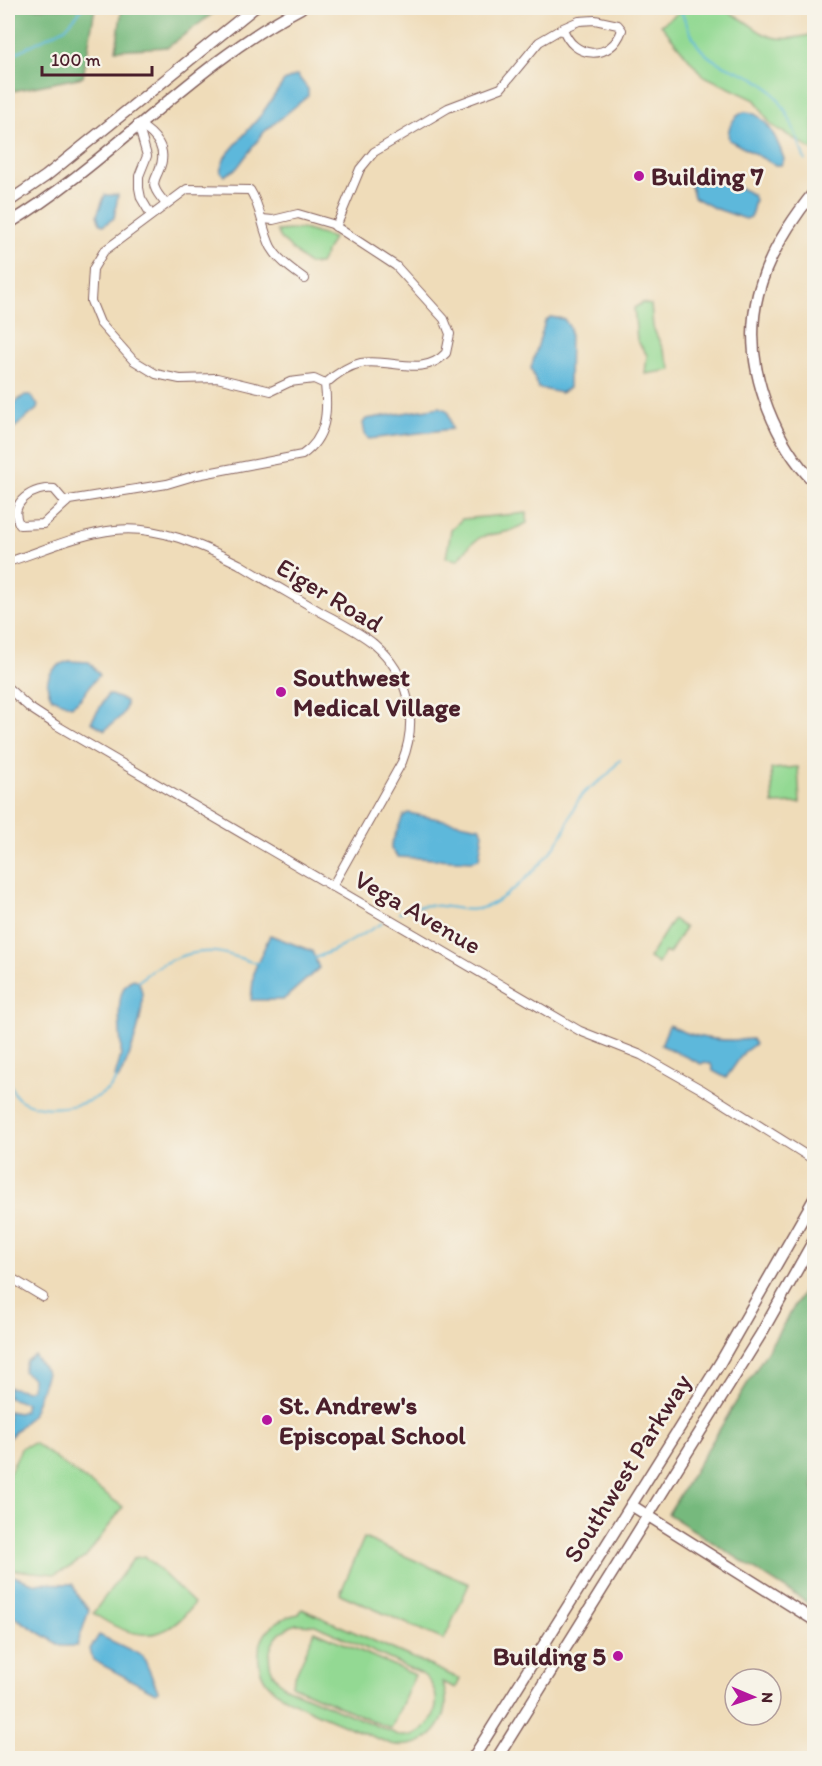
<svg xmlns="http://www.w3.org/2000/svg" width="822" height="1766" viewBox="0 0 822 1766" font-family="Itim,sans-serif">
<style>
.green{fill:#93d993;stroke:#6e7c5f;stroke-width:1.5;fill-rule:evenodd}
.forest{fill:#76b97d;stroke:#606c54;stroke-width:1.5}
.water{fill:#5db8db;stroke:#546c83;stroke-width:1.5}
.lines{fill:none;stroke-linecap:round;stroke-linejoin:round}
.stream{stroke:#5db8db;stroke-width:2}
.street-casing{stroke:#84615d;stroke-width:10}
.secondary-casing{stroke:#84615d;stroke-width:13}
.street{stroke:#fff;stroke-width:8}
.secondary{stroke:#fff;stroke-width:10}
.poi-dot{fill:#b5179e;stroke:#f7f3e8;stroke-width:2}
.labels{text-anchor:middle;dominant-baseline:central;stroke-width:5;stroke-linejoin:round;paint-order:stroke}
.poi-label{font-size:26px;font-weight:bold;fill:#4a1f2b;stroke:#f7f3e8;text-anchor:start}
.street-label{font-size:26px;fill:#4a1f2b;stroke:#f7f3e8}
</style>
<rect width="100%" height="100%" fill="#f7f3e8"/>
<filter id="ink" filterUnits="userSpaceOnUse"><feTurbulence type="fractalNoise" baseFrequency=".0167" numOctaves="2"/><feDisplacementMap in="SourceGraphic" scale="12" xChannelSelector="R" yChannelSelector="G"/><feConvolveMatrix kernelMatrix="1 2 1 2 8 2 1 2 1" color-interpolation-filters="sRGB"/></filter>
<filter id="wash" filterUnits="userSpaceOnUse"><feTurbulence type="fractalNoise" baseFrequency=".008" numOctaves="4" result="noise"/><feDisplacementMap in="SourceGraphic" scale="24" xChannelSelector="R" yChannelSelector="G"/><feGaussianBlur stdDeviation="1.35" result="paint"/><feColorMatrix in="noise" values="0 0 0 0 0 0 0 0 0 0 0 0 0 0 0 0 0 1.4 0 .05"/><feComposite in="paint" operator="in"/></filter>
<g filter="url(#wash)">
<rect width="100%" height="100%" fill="#efdcb9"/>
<!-- green -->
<g class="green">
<path d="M680 8C692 7 707 5 718 8 764 23 755 49 814 34V151L771 125 755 100 702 75 661 25 681 11Z"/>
<polygon points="303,229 333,238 320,264 308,264 281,239 277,231"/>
<polygon points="642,303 651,305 653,327 672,370 645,374 647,355 637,340 634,308"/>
<polygon points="527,513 527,523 510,531 481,537 470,545 458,560 446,558 451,530 462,519"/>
<polygon points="798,767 800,803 773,804 771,769"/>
<polygon points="673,919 685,928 669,954 665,952 658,964 649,958"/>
<polygon points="34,1443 123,1507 86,1557 65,1570 54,1574 13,1570 8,1566 8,1476 22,1447"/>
<polygon points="364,1538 469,1584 444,1640 340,1594"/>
<path d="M145 1556 194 1603C165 1646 132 1640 93 1613L134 1558Z"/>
<path d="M302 1609 460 1679 456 1688 442 1682C457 1717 429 1753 391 1744 365 1733 286 1704 270 1686 259 1675 256 1658 261 1643 267 1626 282 1617 299 1614ZM296 1624 315 1625 422 1674C449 1694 435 1737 401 1736L285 1687C260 1666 266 1636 296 1624Z"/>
<polygon points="315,1631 415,1675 391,1729 291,1685"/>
</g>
<!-- forest -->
<g class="forest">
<polygon points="8,8 95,8 83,77 8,92"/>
<polygon points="122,8 220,8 168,47 116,50"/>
<polygon points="814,1274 814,1607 668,1514"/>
</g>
<!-- water -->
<g class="water">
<polygon points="297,75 308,89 308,96 264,132 237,168 224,176 220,171 225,157 261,115 284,81"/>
<path d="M744 112C766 111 778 141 784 159L781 165H775L729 140C726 128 734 116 744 112Z"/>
<polygon points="708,169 753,195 755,200 751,217 746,219 714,208 694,197 690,183 702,170"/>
<polygon points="105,195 118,195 114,218 104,225 100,224 97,215"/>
<polygon points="550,317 564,319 570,328 569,388 561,393 538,388 531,368 545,322"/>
<polygon points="25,395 30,395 38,405 37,409 8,433 8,408"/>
<polygon points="440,407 448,411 452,429 369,439 365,435 363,423 366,419"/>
<path d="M69 661 89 662 100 675C89 683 84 700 71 706L52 698C41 681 51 666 69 661Z"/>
<path d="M108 694 126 701C127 716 114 721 105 730L91 722Z"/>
<polygon points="408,813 480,827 483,833 479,859 472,861 398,857 391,849 391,845 403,816"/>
<polygon points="270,935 312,951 319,968 283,1000 251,1000 254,971"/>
<path d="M134 979 138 981C151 1001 130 1059 118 1079L115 1077C117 1068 120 1062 121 1054 122 1036 111 985 134 979Z"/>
<path d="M669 1025C694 1039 724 1042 752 1039L755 1044 744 1052 726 1078 713 1071 711 1064 705 1062 701 1064 661 1045Z"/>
<polygon points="34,1355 47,1373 33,1413 8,1439 8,1411 18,1413 24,1411 26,1403 8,1398 8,1387 27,1391 32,1388 32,1378 23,1371 26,1361"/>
<polygon points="8,1574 33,1583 73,1584 77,1595 89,1610 77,1646 61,1646 8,1613"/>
<polygon points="99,1635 143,1656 158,1691 155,1693 93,1660 90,1649"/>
</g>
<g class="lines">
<!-- stream -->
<g class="stream">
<path d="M679 8C686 20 691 38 700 48 715 66 737 69 756 79 785 95 795 132 805 160"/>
<polyline points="8,57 65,28 83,8"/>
<path d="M399 913C436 894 458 917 485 907 510 898 549 858 562 835 570 821 572 806 583 794 589 787 598 783 605 777 611 772 615 765 620 760"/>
<polyline points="315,958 341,947 382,923"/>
<path d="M138 982C157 963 187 950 215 952 230 953 245 961 260 964"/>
<path d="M8 1074C10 1082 12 1094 19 1099 44 1117 105 1106 117 1077"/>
</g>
</g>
</g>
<g filter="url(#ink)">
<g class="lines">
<!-- street casing -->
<g class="street-casing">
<g id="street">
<polyline points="138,124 147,156 139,176 139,188 141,198 151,215"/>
<path d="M138 124C155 134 169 149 159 170 157 176 152 182 155 188 157 194 162 199 166 204"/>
<path d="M262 219 273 220 298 214 332 224 396 266 444 319 450 334 446 353C423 378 391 358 361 363 347 366 335 375 325 384"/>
<path d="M336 227 360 169 374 152 448 108 501 88 539 42 563 28 579 21 595 20 618 25 622 30C611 62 572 59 563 28"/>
<path d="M66 503 54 489C35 486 6 503 20 525L43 524 69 500 167 484 197 475 302 455C327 438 328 412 325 384L314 379 290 382 271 391 217 378 180 379 156 374 133 360 100 323 91 301 93 269 104 251 187 189 250 190C261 207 262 229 271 247 279 261 293 270 305 279"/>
<path d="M8 562C42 551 78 534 115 530 157 525 202 545 239 564 265 580 292 595 319 611 337 621 358 631 374 644 409 674 419 720 402 762L332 887"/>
<polyline points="8,688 30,708 56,725 580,1031 641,1055 701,1089 814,1160"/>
<polyline points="8,1276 43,1297"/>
</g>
</g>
<!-- secondary casing -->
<g class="secondary-casing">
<g id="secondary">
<path d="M814 192C759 260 735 324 768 409 779 437 793 461 814 482"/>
<polyline points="8,202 46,176 254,8"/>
<path d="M8 224C112 161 192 65 301 8"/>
<polyline points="631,1505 814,1620"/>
<polyline points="473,1758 720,1363 814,1199"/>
<polyline points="497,1758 761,1334 814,1240"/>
</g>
</g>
<!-- street -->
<use href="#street" class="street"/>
<!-- secondary -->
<use href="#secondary" class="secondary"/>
</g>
</g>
<!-- markers -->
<g class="poi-dot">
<circle cx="639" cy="176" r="6"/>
<circle cx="281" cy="692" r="6"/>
<circle cx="267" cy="1420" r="6"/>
<circle cx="618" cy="1656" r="6"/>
</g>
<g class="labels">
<!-- poi labels -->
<g class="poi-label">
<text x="651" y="176">Building 7</text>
<text x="293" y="677">Southwest<tspan x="293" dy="30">Medical Village</tspan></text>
<text x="279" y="1405">St. Andrew's<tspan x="279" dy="30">Episcopal School</tspan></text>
<text x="606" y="1656" text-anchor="end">Building 5</text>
</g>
<!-- street labels -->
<g class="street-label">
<text transform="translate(330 595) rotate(31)">Eiger Road</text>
<text transform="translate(418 912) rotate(30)">Vega Avenue</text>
<text transform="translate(627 1468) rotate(-58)">Southwest Parkway</text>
</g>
</g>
<!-- margin -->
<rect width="822" height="1766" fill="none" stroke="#f7f3e8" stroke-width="30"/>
<!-- north arrow -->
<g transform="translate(753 1697) rotate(92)"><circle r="28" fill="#f7f3e8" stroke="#b29e9c" stroke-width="1.5"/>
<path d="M0-4.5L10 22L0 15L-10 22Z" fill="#b5179e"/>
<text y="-9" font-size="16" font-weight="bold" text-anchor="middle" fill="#4a1f2b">N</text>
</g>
<!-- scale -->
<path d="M42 66v9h110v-9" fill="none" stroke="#4a1f2b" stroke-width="3"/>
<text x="51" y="66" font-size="18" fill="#4a1f2b" stroke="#f7f3e8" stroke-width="4.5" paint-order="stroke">100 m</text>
</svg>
